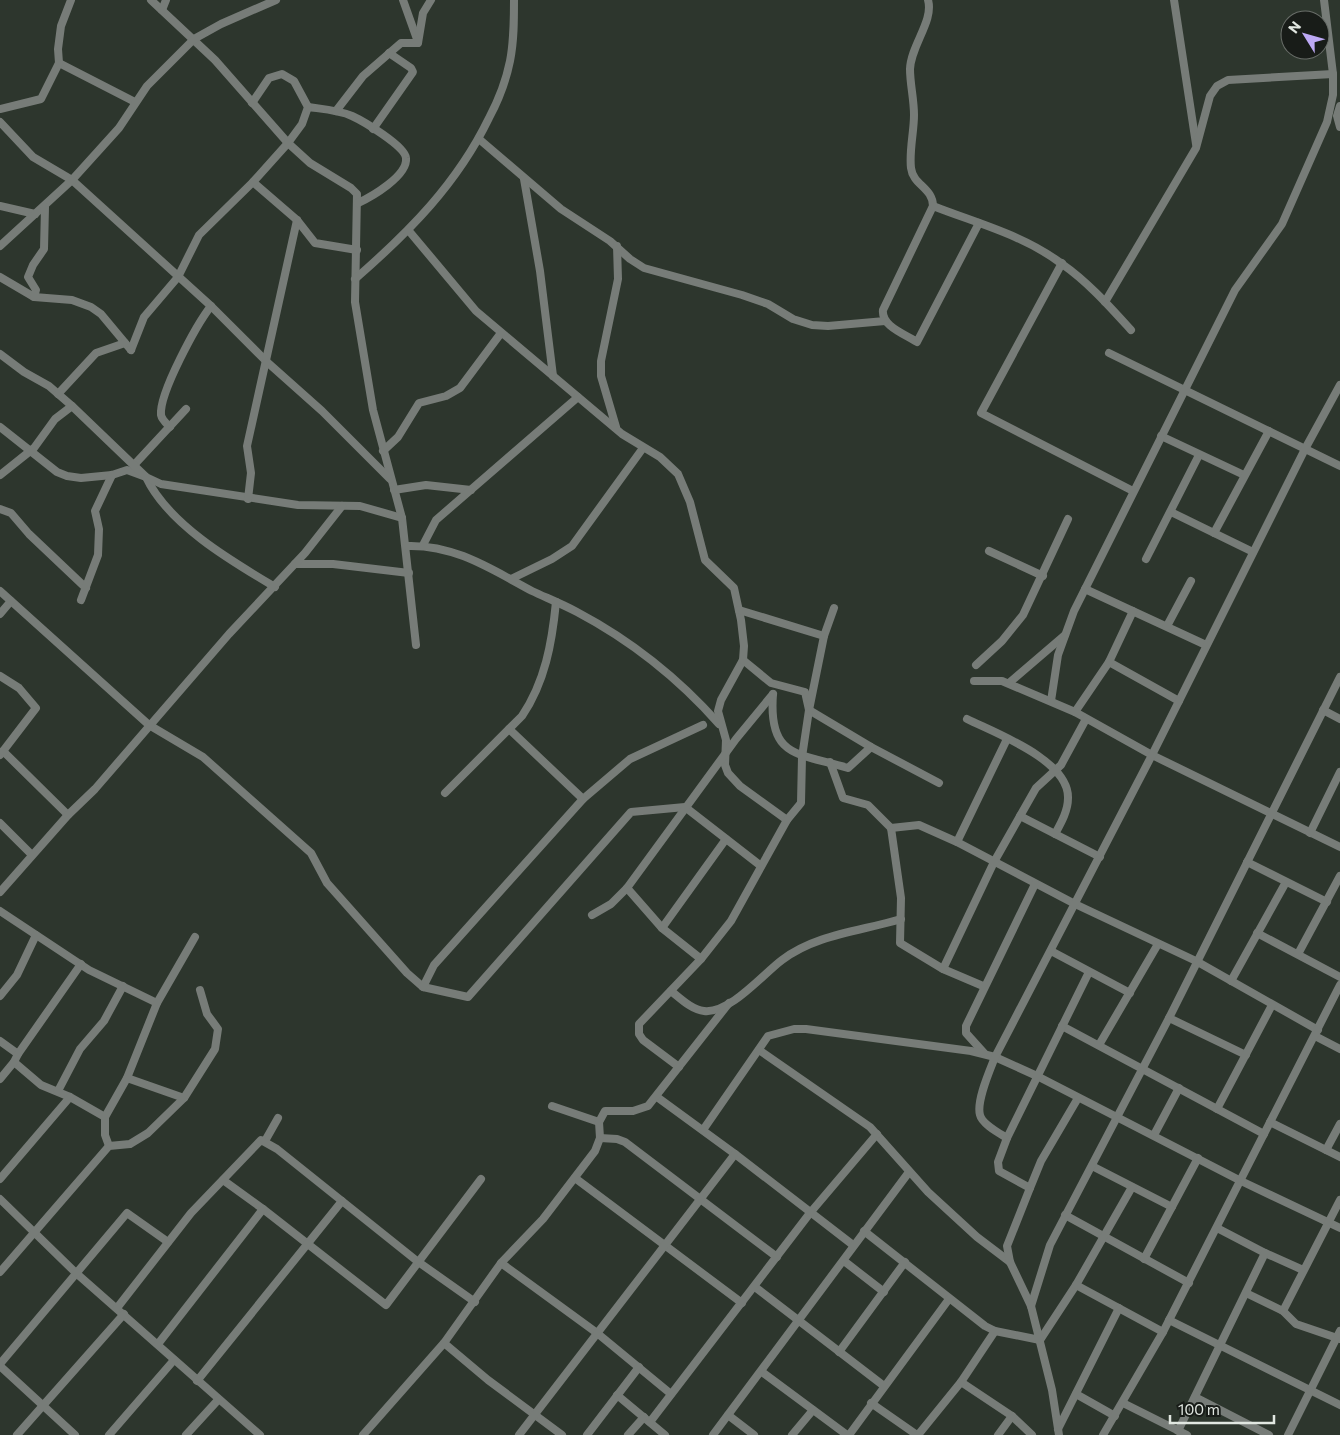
<svg xmlns="http://www.w3.org/2000/svg" width="1340" height="1435" viewBox="0 0 1340 1435" font-family="Commissioner,sans-serif">
<style>
.lines{fill:none;stroke-linecap:round;stroke-linejoin:round}
.minor{stroke:#777c78;stroke-width:8}
</style>
<rect width="100%" height="100%" fill="#2d362d"/>
<g class="lines">
<!-- minor -->
<g class="minor">
<polyline points="151,0 215,60 288,143 310,163 351,188 357,194 355,302 373,410 402,518 416,645"/>
<polyline points="403,0 418,42"/>
<path d="M928 0C934 21 911 45 910 69 910 84 914 99 914 115 914 132 909 151 911 168 913 185 933 188 933 206L883 310C881 326 905 334 917 342L979 223"/>
<polyline points="1174,0 1196,144"/>
<polyline points="162,10 166,0"/>
<polyline points="59,63 135,102"/>
<polyline points="1340,106 1337,116 1340,127"/>
<path d="M308 107C322 109 339 110 352 116 363 121 405 146 406 158 408 176 371 197 358 203"/>
<polyline points="0,109 41,99 59,63 58,49 61,26 71,0"/>
<polyline points="336,111 363,76 401,43 418,43 423,13 431,0"/>
<polyline points="0,122 33,157 72,180 211,306 267,362 322,411 390,479"/>
<polyline points="373,129 413,72 411,68 389,53"/>
<polyline points="479,139 561,209 610,241 630,259 644,268 742,295 768,304 793,319 812,325 828,326 885,321"/>
<polyline points="524,179 540,271 553,376"/>
<polyline points="253,182 297,220 315,243 357,250"/>
<polyline points="0,206 35,214"/>
<path d="M933 206C976 223 1024 235 1062 264 1088 282 1110 307 1131 330"/>
<polyline points="409,231 476,311 622,434 660,457 678,474 690,502 705,560 734,588 741,620 744,646 743,660 721,700 718,711 726,740 725,765 728,773 740,786 787,820"/>
<polyline points="0,246 72,180 119,128 147,86 194,39 221,24 276,0"/>
<polyline points="1062,263 981,413 1133,491"/>
<polyline points="0,277 34,297 72,300 91,307 101,314 131,350"/>
<path d="M355 279C409 232 457 184 489 118 498 101 506 81 510 61 514 41 514 21 514 0"/>
<polyline points="34,297 36,290 28,277 33,265 44,249 45,207"/>
<polyline points="1105,302 1196,148 1210,96 1217,86 1228,80 1333,74"/>
<polyline points="131,350 144,317 178,277 199,235 253,182 288,143 302,124 308,107 294,81 282,74 269,78 252,103"/>
<polyline points="1109,353 1340,466"/>
<polyline points="0,354 24,372 49,386 72,406"/>
<polyline points="58,394 96,353 125,343"/>
<path d="M0 427 57 472 67 476 81 478 112 475 127 470 146 477C168 524 231 561 275 587"/>
<path d="M170 427C166 423 162 420 161 415 159 393 197 324 211 306"/>
<polyline points="616,427 601,376 601,361 618,279 617,246"/>
<polyline points="1161,436 1244,475"/>
<polyline points="383,451 398,437 419,403 446,396 460,388 501,333"/>
<polyline points="134,465 186,409"/>
<polyline points="0,475 34,448 55,419 72,406 146,477 161,484 298,505 360,506 402,518"/>
<polyline points="394,490 426,485 471,490"/>
<polyline points="248,499 251,473 247,446 297,220"/>
<polyline points="0,509 11,513 29,534 86,588"/>
<polyline points="1171,512 1253,552"/>
<polyline points="1214,533 1269,431"/>
<polyline points="423,545 436,520 578,397"/>
<path d="M406 546C454 544 491 569 532 591 547 598 562 604 577 612 630 640 679 679 719 724"/>
<polyline points="989,551 1043,576"/>
<polyline points="1146,559 1199,455"/>
<polyline points="295,564 333,564 409,573"/>
<polyline points="511,579 552,559 572,546 643,448"/>
<polyline points="1085,589 1206,645"/>
<polyline points="0,591 149,725 203,757 311,853 327,883 407,973 423,987 468,997 631,812 685,807 761,866"/>
<polyline points="81,600 98,555 99,529 95,511 112,475"/>
<polyline points="739,610 824,636"/>
<polyline points="0,614 11,601"/>
<polyline points="1167,626 1191,581"/>
<polyline points="743,660 771,683 805,692 809,710 871,747 939,783"/>
<polyline points="1109,662 1179,701"/>
<polyline points="976,665 1002,641 1023,615 1068,519"/>
<polyline points="0,676 19,688 36,708 0,755"/>
<polyline points="974,681 1002,681 1075,712 1152,755 1340,847"/>
<polyline points="1009,683 1065,635"/>
<path d="M773 694C768 759 799 753 848 768L871 747"/>
<polyline points="1051,701 1058,655 1074,611 1235,290 1282,224 1327,122 1333,95 1333,74 1324,0"/>
<polyline points="1323,710 1340,719"/>
<polyline points="1075,712 1109,662 1133,611"/>
<path d="M967 719C995 733 1069 760 1068 798 1068 811 1061 823 1055 834"/>
<polyline points="509,729 583,799 630,759 703,725"/>
<polyline points="3,751 68,815"/>
<polyline points="830,762 843,798 868,805 891,828 901,898 900,943 943,969 983,986"/>
<path d="M445 793 522 716C545 682 552 643 556 602"/>
<polyline points="1020,816 1100,857"/>
<polyline points="0,823 31,854"/>
<polyline points="891,828 919,825 957,842 1075,904 1196,961 1318,1030"/>
<polyline points="1310,833 1340,772"/>
<polyline points="957,842 1007,739"/>
<polyline points="1247,862 1327,902"/>
<polyline points="627,888 662,928 701,959"/>
<polyline points="0,892 68,815 95,789 229,634 305,553 342,506"/>
<polyline points="0,911 89,970 157,1003"/>
<polyline points="592,915 611,904 627,888 736,739 773,694"/>
<polyline points="662,928 726,839"/>
<polyline points="1257,933 1340,977"/>
<polyline points="1051,951 1130,993"/>
<polyline points="1298,954 1340,876"/>
<polyline points="943,969 994,862 1032,795 1036,788 1061,765 1086,719"/>
<polyline points="1231,981 1286,882"/>
<polyline points="423,987 434,965 583,799"/>
<path d="M671 991C680 998 692 1010 704 1011 730 1014 763 974 782 960 816 934 862 931 901 919"/>
<polyline points="0,996 17,975 36,935"/>
<polyline points="1169,1018 1246,1055"/>
<polyline points="1062,1026 1264,1134"/>
<polyline points="1315,1036 1340,1049"/>
<polyline points="0,1041 18,1054"/>
<polyline points="1099,1045 1158,944"/>
<polyline points="759,1050 870,1127 928,1192 977,1237 1010,1262"/>
<polyline points="984,1053 966,1033 966,1026 1035,884"/>
<polyline points="14,1062 41,1085 70,1097 105,1117"/>
<polyline points="679,1067 643,1040 639,1034 639,1024 701,959 731,921 787,820 801,803 802,757 809,710 824,636 834,608"/>
<polyline points="127,1078 184,1098"/>
<polyline points="0,1079 14,1062 18,1054 81,964"/>
<polyline points="58,1091 80,1049 104,1021 123,986"/>
<polyline points="657,1097 735,1154"/>
<polyline points="552,1106 599,1122"/>
<polyline points="1217,1109 1272,1005"/>
<polyline points="1270,1122 1340,1157"/>
<polyline points="703,1130 768,1036 794,1029 806,1029 971,1051 995,1057 1037,1076 1241,1181 1340,1228"/>
<polyline points="1154,1135 1179,1088"/>
<polyline points="600,1138 617,1139 625,1142 777,1257"/>
<polyline points="1007,1138 1089,972"/>
<polyline points="265,1141 278,1118"/>
<polyline points="109,1146 105,1135 105,1117 127,1078 157,1003 195,937"/>
<polyline points="1326,1150 1340,1124"/>
<polyline points="1092,1166 1172,1207"/>
<polyline points="575,1178 742,1303"/>
<polyline points="0,1179 70,1097"/>
<polyline points="223,1180 263,1209 386,1305 481,1179"/>
<polyline points="1030,1188 1041,1161 1078,1098"/>
<polyline points="0,1199 76,1273 260,1435"/>
<polyline points="1065,1215 1189,1283"/>
<polyline points="1217,1228 1265,1253 1303,1270"/>
<polyline points="864,1231 985,1326 995,1331 1040,1340 1076,1285 1132,1187"/>
<polyline points="1144,1259 1198,1158"/>
<polyline points="844,1261 884,1292"/>
<polyline points="501,1263 597,1333 671,1394"/>
<polyline points="0,1272 109,1146 130,1144 148,1133 184,1098 215,1049 218,1029 207,1014 200,990"/>
<polyline points="1076,1285 1163,1332"/>
<polyline points="755,1287 884,1386"/>
<polyline points="1246,1293 1283,1311 1296,1324 1340,1339"/>
<polyline points="1031,1306 1050,1245 1169,1018 1340,677"/>
<polyline points="117,1308 191,1213 261,1140 277,1149 417,1261 475,1302"/>
<polyline points="1283,1311 1340,1200"/>
<polyline points="1169,1320 1340,1405"/>
<polyline points="444,1343 488,1380 562,1435"/>
<polyline points="158,1344 263,1209"/>
<polyline points="839,1352 905,1262"/>
<polyline points="0,1364 127,1213 168,1242"/>
<polyline points="0,1366 75,1435"/>
<polyline points="762,1372 847,1435"/>
<polyline points="197,1381 342,1201"/>
<polyline points="961,1382 995,1331"/>
<polyline points="1076,1394 1115,1416"/>
<polyline points="617,1395 665,1435"/>
<polyline points="1195,1397 1269,1435"/>
<polyline points="871,1403 917,1435"/>
<polyline points="1123,1403 1187,1435"/>
<polyline points="728,1415 754,1435"/>
<polyline points="650,1422 810,1213 877,1134"/>
<polyline points="1058,1429 1119,1308"/>
<polyline points="1178,1431 1265,1253"/>
<polyline points="17,1435 124,1314"/>
<polyline points="109,1435 174,1360"/>
<polyline points="186,1435 218,1400"/>
<polyline points="363,1435 444,1343 501,1263 543,1219 595,1151 600,1138 599,1122 605,1111 633,1111 648,1106 729,1003"/>
<polyline points="519,1435 735,1154 853,1245"/>
<polyline points="587,1435 639,1367"/>
<polyline points="628,1435 644,1417"/>
<polyline points="713,1435 909,1172"/>
<polyline points="792,1435 813,1410"/>
<polyline points="849,1435 949,1299"/>
<polyline points="918,1435 961,1382 1012,1416 1032,1435"/>
<polyline points="998,1435 1012,1416"/>
<path d="M1059 1435 1052 1390 1031 1306 1010 1262 1007 1246 1030 1188 999 1171 998 1162 1007 1138C999 1133 982 1124 980 1115 976 1101 990 1070 995 1057L1152 755 1305 449 1340 385"/>
<polyline points="1103,1435 1163,1332 1340,985"/>
<polyline points="1288,1435 1340,1331"/>
</g>
</g>
<!-- north arrow -->
<g transform="translate(1305 35) rotate(307)"><circle r="24" fill="#181c18" stroke="#686d68"/>
<path d="M0-4L9 19L0 12L-9 19Z" fill="#bda9f5"/>
<text y="-8" font-size="14" font-weight="bold" text-anchor="middle" fill="#e1e7e1">N</text>
</g>
<!-- scale -->
<path d="M1170 1415v8h104v-8" fill="none" stroke="#e1e7e1" stroke-width="2.5"/>
<text x="1178" y="1415" font-size="15" fill="#e1e7e1" stroke="#181c18" stroke-width="4" paint-order="stroke">100 m</text>
</svg>
